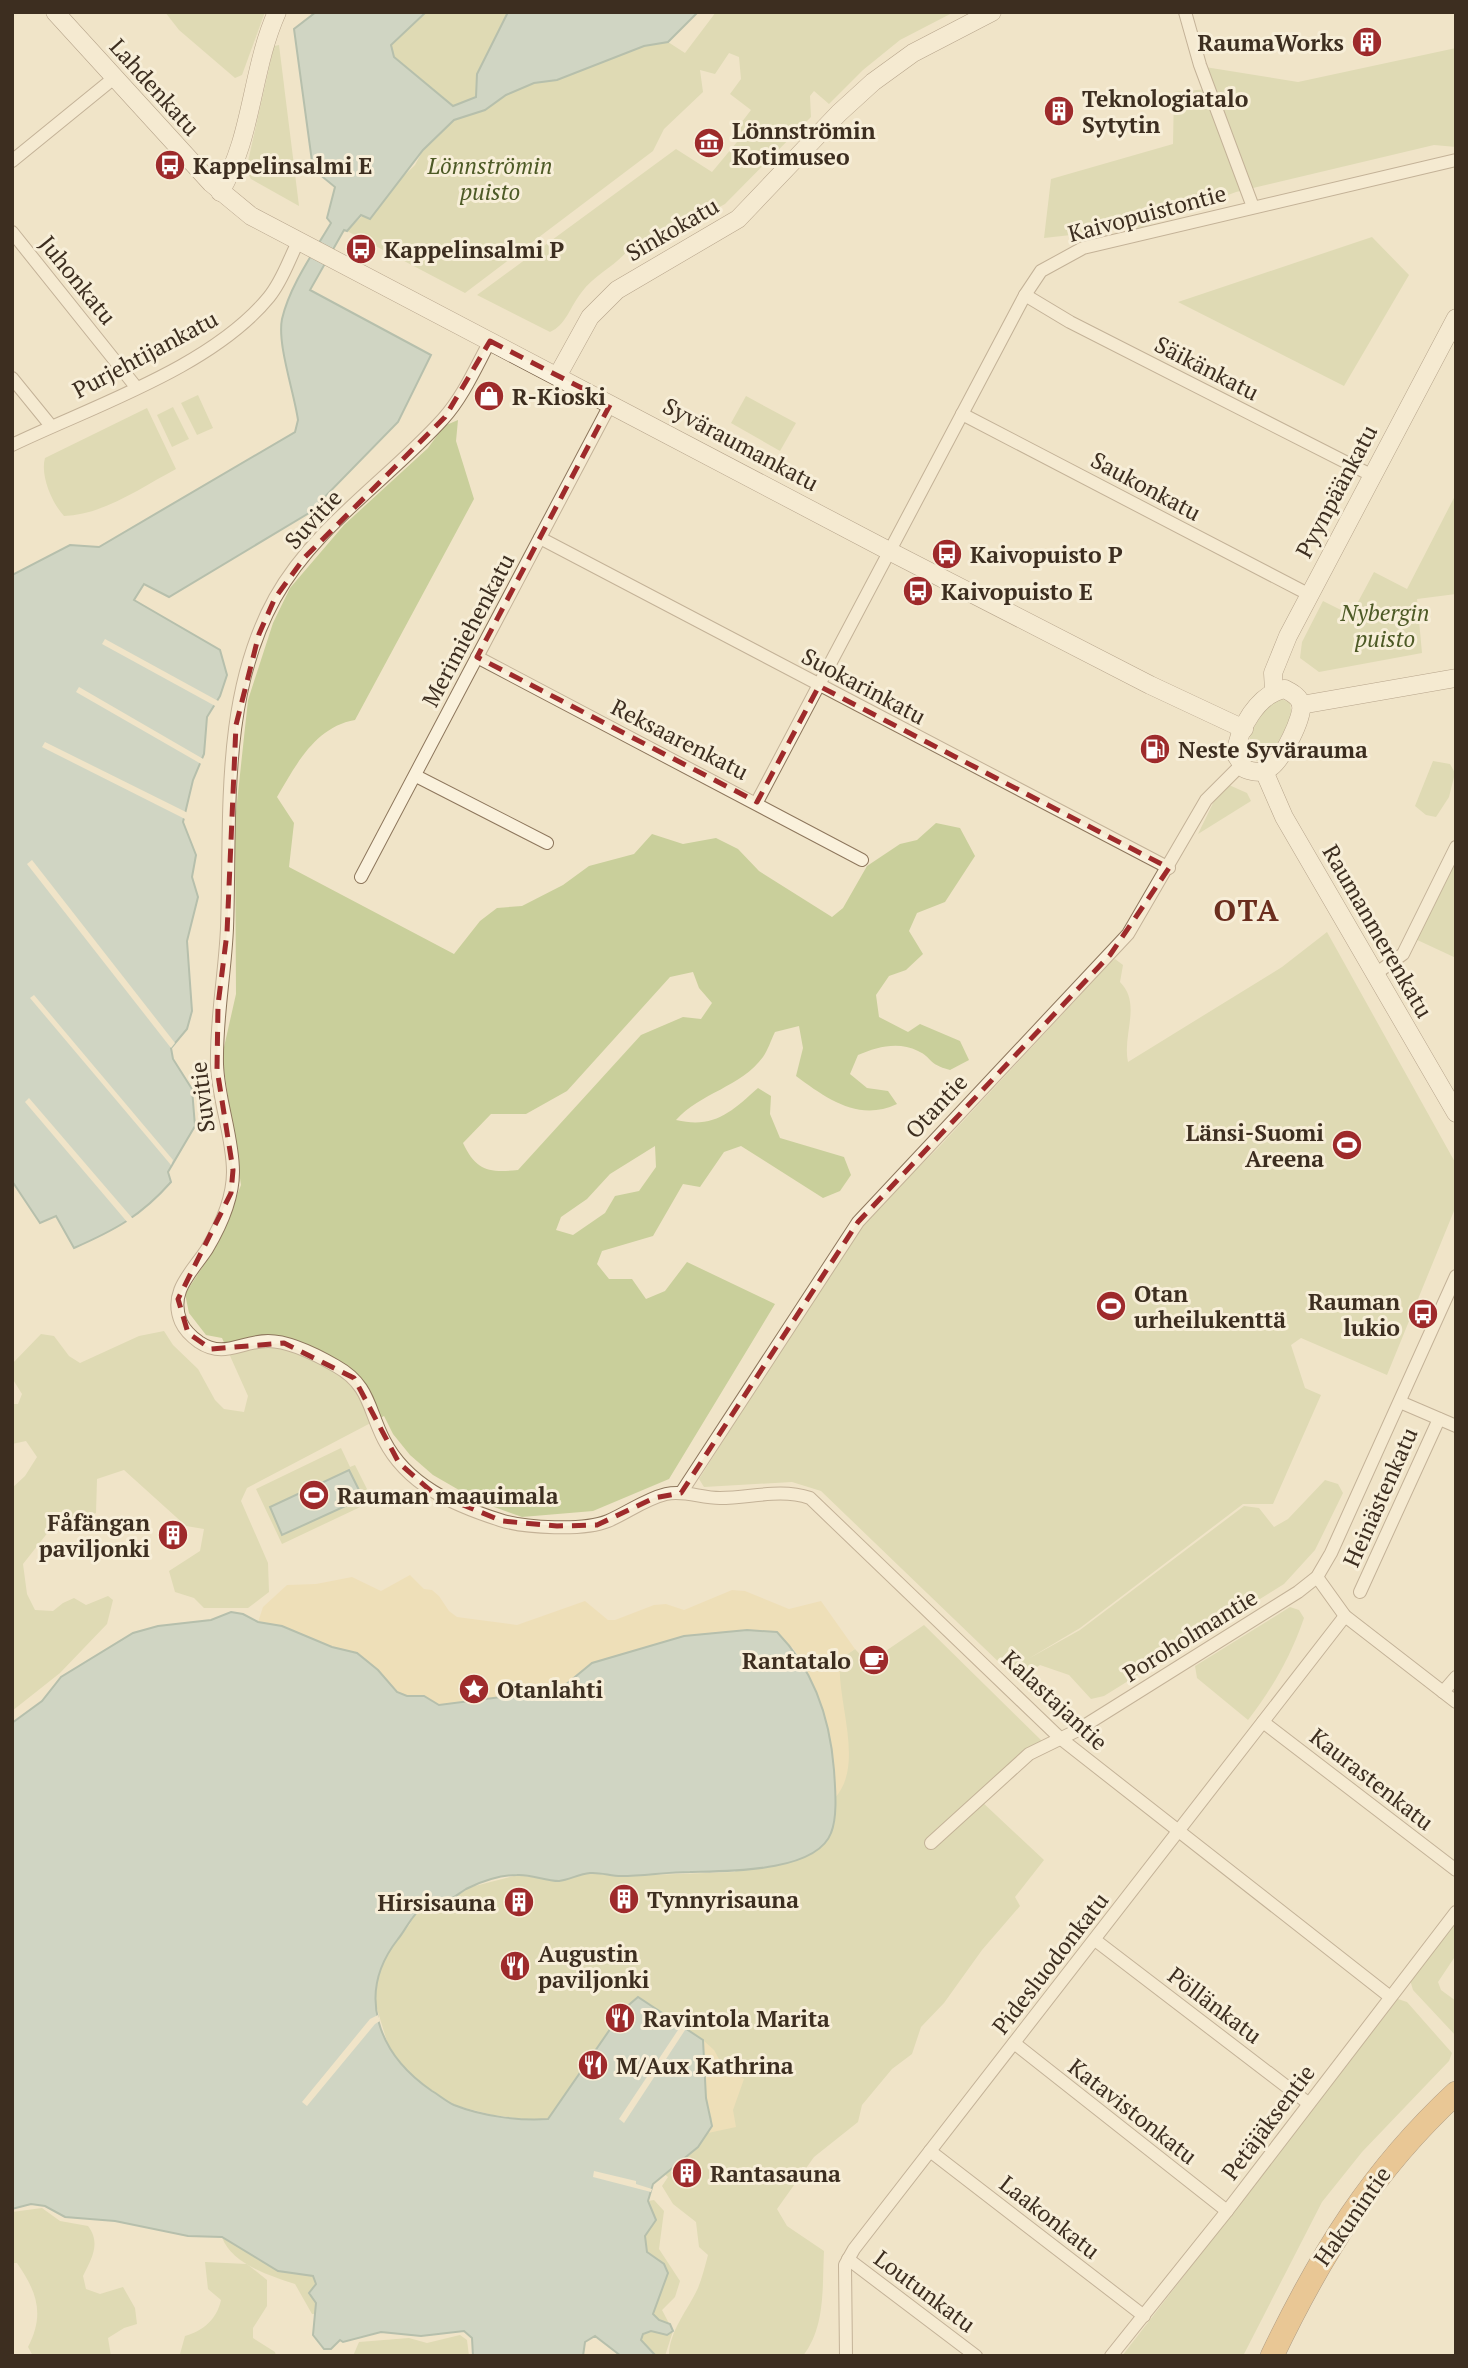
<svg xmlns="http://www.w3.org/2000/svg" width="1468" height="2368" viewBox="0 0 1468 2368" font-family="'PT Serif',serif">
<style>
.green{fill:#c9cf9b;fill-rule:evenodd}
.sand{fill:#ecd9a5}
.water{fill:#a9c4bc;stroke:#6f938a;stroke-width:2}
.pier{fill:#f0e4c8}
.lines{fill:none;stroke-linecap:round;stroke-linejoin:round}
.street-casing{stroke:#8d765c;stroke-width:14}
.secondary-casing{stroke:#6f573f;stroke-width:19}
.highway-casing{stroke:#5b4430;stroke-width:24}
.street{stroke:#faf1dc;stroke-width:12}
.secondary{stroke:#faf1dc;stroke-width:18}
.highway{stroke:#e0a458;stroke-width:23}
.marked{fill:none;stroke:#9e2a2b;stroke-width:5;stroke-dasharray:14 9;stroke-linejoin:round}
.labels{text-anchor:middle;dominant-baseline:central;stroke-width:6;stroke-linejoin:round;paint-order:stroke}
.poi-label{font-size:23px;font-weight:bold;fill:#3d2e20;stroke:#f7eed8;text-anchor:start}
.street-label{font-size:23px;fill:#3d2e20;stroke:#f7eed8}
.park-label{font-size:23px;font-style:italic;fill:#4d5a26;stroke:#f7eed8}
.district-label{font-size:30px;font-weight:bold;letter-spacing:2px;fill:#6b2e1e;stroke:#f7eed8}
</style>
<rect width="100%" height="100%" fill="#f0e4c8"/>
<!-- green -->
<g class="green">
<polygon points="165,12 265,12 242,75 235,78 179,30"/>
<polygon points="426,12 508,12 477,74 476,97 452,106 394,57 391,45"/>
<path d="M716 12H954L900 40 863 70 829 104 814 91 810 96 811 117 725 204 651 244 636 238C622 265 598 270 581 293 570 307 566 325 550 332L477 295 676 149 712 172 742 136 735 131 751 110 730 94 741 79 739 57 729 53 715 74 700 70 703 92 664 129 653 151 465 293 347 231 415 165 423 150 454 120 485 110 506 95 534 83 557 80 644 46 668 42 685 53Z"/>
<polygon points="279,45 299,206 251,179 246,170 274,46"/>
<polygon points="1456,48 1456,147 1434,145 1236,192 1143,227 1044,238 1051,179 1173,144 1174,92 1208,89 1205,67 1298,82"/>
<polygon points="1372,237 1409,275 1344,386 1178,302"/>
<polygon points="198,395 213,428 197,435 181,403"/>
<polygon points="746,396 796,423 780,451 731,423"/>
<polygon points="173,407 189,439 172,447 157,415"/>
<path d="M147 408 176 469C142 487 103 515 64 516 52 503 40 475 45 458Z"/>
<path d="M458 420 456 441 474 499 355 720C315 727 296 765 277 797L294 823 289 867 454 954 480 921 497 908 522 906 563 885 589 866 634 854 652 834 683 844 716 838 738 849 759 871 832 917 843 908 867 866 900 844 917 840 936 823 960 828 975 856 945 902 917 913 909 931 923 954 906 970 889 976 876 995 879 1017 908 1032 920 1024 960 1041 969 1060 950 1070C927 1064 932 1057 918 1051 898 1041 877 1047 858 1055L850 1074 867 1088 888 1091 897 1104C859 1122 827 1099 796 1076L803 1048 799 1026 775 1032C771 1040 768 1050 763 1057 741 1087 700 1093 676 1120 714 1129 731 1112 758 1088L771 1096 770 1114 780 1138 844 1157 851 1175 840 1191 823 1198 741 1146 724 1152 700 1187 683 1184 653 1236 602 1251 597 1264 609 1279H632L646 1299 665 1291 687 1262 775 1304 669 1479 593 1511 522 1517 478 1501 433 1475 410 1455 393 1434 384 1416 247 1488 241 1501 268 1563 269 1592 248 1608H204L194 1598 175 1592 169 1571 200 1551 204 1529 186 1526 124 1470 97 1479 96 1513 49 1531 23 1564 27 1594 35 1610 53 1611 63 1603 74 1598 86 1605 108 1596 113 1600 107 1624 60 1673 12 1711V1488L25 1476 37 1457 26 1441 12 1444V1404H18L22 1394 12 1378V1364L41 1334 54 1336 69 1356 80 1363 139 1336 164 1331 173 1345 198 1369 215 1400 224 1409 244 1412 248 1396 222 1338 206 1335 189 1313 185 1294 218 1243 241 1185 222 1056 236 994 235 821 248 700 273 623 290 588 344 525 428 448 444 426ZM693 972 699 988 712 1003 701 1019 683 1017 641 1035 518 1170C489 1173 476 1171 463 1143L491 1114H526L567 1091 670 977ZM655 1146 656 1167 639 1191 615 1196 605 1213 573 1235 556 1230 561 1217 587 1199 610 1174Z"/>
<polygon points="1456,494 1456,594 1417,599 1422,653 1319,672 1300,658 1302,642 1323,601 1351,615 1374,572 1407,589"/>
<path d="M1280 698 1290 703 1292 716 1270 757 1257 761 1248 752C1245 736 1266 704 1280 698Z"/>
<polygon points="1433,761 1450,764 1455,773 1449,797 1436,817 1426,815 1415,806"/>
<polygon points="1229,785 1247,793 1251,801 1198,834 1215,799"/>
<polygon points="1456,851 1456,958 1413,938"/>
<path d="M1327 932 1456 1164V1206L1387 1375 1301 1338 1291 1345 1305 1388 1321 1395 1273 1504H1243L1080 1628 1028 1659 1080 1630 1244 1506 1259 1508 1274 1527 1288 1519 1325 1480 1338 1484 1343 1493 1315 1550 1284 1584 1104 1696 1091 1699 1069 1675 1040 1665 1019 1679 1014 1677 1016 1667 1008 1671 821 1491 792 1482 704 1487 699 1479 829 1274 873 1212 939 1147 1111 962 1115 959 1123 965 1120 982C1142 1004 1122 1035 1128 1062L1282 967Z"/>
<polygon points="341,1448 350,1467 355,1465 373,1501 282,1544 256,1489"/>
<path d="M1290 1607 1299 1610 1304 1618C1291 1656 1272 1689 1248 1720L1197 1678 1195 1666Z"/>
<path d="M924 1625 1046 1745 980 1800 1044 1860 1015 1897 1020 1906 982 1950 944 2003 921 2027 912 2054 892 2069 862 2105 858 2122 814 2157 777 2209 787 2226 824 2251C822 2287 826 2326 803 2356H669C669 2331 688 2310 698 2288 702 2278 705 2266 708 2255L699 2247 696 2222 673 2204 662 2186 668 2177 663 2173 698 2147 712 2126 702 2062 624 2009 548 2119 530 2120 493 2115 453 2105 409 2075 389 2048 374 1999 378 1972 386 1955 410 1924 413 1915 426 1904 446 1902 467 1888 518 1875 559 1881 590 1873 619 1876 735 1872 840 1659 855 1649 868 1663Z"/>
<polygon points="1456,1923 1456,1955 1438,1982 1441,1990 1456,2001 1456,2036 1413,1990 1410,1980"/>
<polygon points="1398,1999 1407,2002 1452,2053 1449,2061 1362,2152 1322,2202 1243,2356 1122,2356"/>
<polygon points="654,2200 664,2211 659,2249 680,2281 675,2297 662,2310 673,2331 665,2356 655,2356 626,2332 648,2201"/>
<path d="M42 2208 60 2221 88 2226C101 2243 92 2258 83 2276L86 2289 100 2294 123 2287 135 2308 137 2324 124 2328 108 2338 111 2356H33L28 2347C45 2314 37 2292 17 2263H12V2212Z"/>
<path d="M239 2234 306 2261 319 2282 317 2314H312L295 2284C271 2276 231 2264 222 2237Z"/>
<path d="M205 2262 247 2264 267 2280V2306L253 2328V2338L275 2352 276 2356H170L180 2354 185 2336C203 2331 217 2319 221 2300L208 2289Z"/>
<polygon points="460,2335 467,2340 469,2356 353,2356 359,2342 409,2338 427,2343"/>
</g>
<!-- sand -->
<g class="sand">
<path d="M410 1575 424 1589 432 1590 439 1596 449 1611 457 1617 517 1625 585 1601 608 1620H615L654 1605 666 1604 684 1610 732 1590 745 1591 789 1609 821 1601 855 1649 840 1659C836 1702 866 1765 834 1799 838 1748 822 1688 792 1647L630 1653 592 1663 564 1686 531 1699 509 1696 439 1705 424 1696H407L396 1692 378 1670 357 1653 332 1647 282 1626 258 1622 263 1607 287 1585 316 1584 352 1577 381 1591Z"/>
<polygon points="703,2040 714,2050 724,2068 744,2079 733,2110 736,2127 708,2133 712,2119 706,2098"/>
</g>
<!-- water -->
<g class="water">
<path d="M316 12H426L391 45 394 57 453 106 476 97 477 74 508 12H698L668 42 644 46 557 80 534 83 506 95 485 110 454 120 423 150 370 219 361 215 347 231 344 230 310 290 431 355 398 422 309 513 169 597 144 584 134 600 220 650 227 675 220 696 207 717 204 754 193 780 183 822 196 855 192 877 198 897 187 941 192 1011 187 1029 171 1048 173 1059 192 1089 195 1126 168 1172 171 1182C141 1216 115 1230 74 1248L56 1216 40 1223 12 1181V575L70 545 99 547 295 432 298 420C294 392 277 344 282 319 290 285 314 252 331 223L327 218 335 187 313 169 294 29Z"/>
<polygon points="349,1470 363,1498 282,1535 270,1507"/>
<path d="M231 1612 243 1614 258 1622 282 1626 332 1647 357 1653 378 1670 397 1692 407 1696H424L439 1705 509 1696 531 1699 564 1686 592 1663 684 1636 747 1630 777 1632C813 1669 830 1718 834 1770 835 1787 838 1816 831 1833 816 1873 724 1871 690 1872 667 1872 644 1876 621 1876 611 1876 600 1872 590 1873 579 1874 569 1880 559 1881 545 1881 531 1874 517 1875 501 1875 481 1881 466 1889 459 1893 452 1900 444 1902 437 1904 430 1903 424 1906 412 1914 407 1928 398 1939 355 1994 378 2054 432 2091 439 2095 447 2102 454 2105 482 2116 518 2121 548 2119L624 2009 638 1997 703 2040 706 2098 712 2126 698 2147 653 2184 648 2201 656 2220 645 2236 647 2252 664 2264 668 2273 653 2314 659 2320 670 2324 673 2331 667 2335 651 2331 643 2334 641 2340 656 2356H621L595 2336 585 2342 583 2356H473L472 2338 464 2331 421 2336 381 2332 343 2342 340 2340 331 2349H324L313 2335 316 2303 309 2293 316 2284 313 2276 278 2271 222 2237 188 2236 115 2221 65 2217 45 2206 31 2204 12 2209V1723L42 1701 61 1677 133 1633 158 1626 211 1620Z"/>
</g>
<!-- pier -->
<g class="pier">
<polygon points="105,639 220,702 217,707 102,644"/>
<polygon points="79,687 205,760 203,765 76,692"/>
<polygon points="45,742 190,814 187,820 42,747"/>
<polygon points="32,860 175,1043 171,1048 27,864"/>
<polygon points="34,995 173,1160 171,1165 30,998"/>
<polygon points="29,1098 133,1219 128,1223 25,1102"/>
<polygon points="378,2015 380,2021 375,2024 307,2106 302,2102 370,2019"/>
<polygon points="682,2024 687,2027 624,2123 619,2119"/>
<polygon points="594,2171 636,2181 636,2184 652,2189 651,2192 593,2177"/>
</g>
<g class="lines">
<!-- street casing -->
<g class="street-casing">
<g id="street">
<polyline points="1185,12 1200,65 1253,207"/>
<polyline points="12,161 114,78"/>
<polyline points="12,232 136,387"/>
<polyline points="1025,295 1070,322 1371,475"/>
<path d="M490 341C476 367 463 397 443 419 389 479 315 526 275 598 220 697 231 819 227 928 225 974 216 1018 217 1064 218 1100 233 1136 233 1172 233 1198 220 1227 207 1249 192 1272 168 1292 181 1322 185 1331 192 1337 199 1342 224 1359 241 1341 268 1341 290 1341 317 1355 336 1366 370 1385 368 1409 384 1440 407 1485 453 1505 500 1520 525 1528 584 1531 608 1521 627 1513 645 1499 666 1494 684 1490 701 1498 720 1498 751 1498 780 1488 810 1498L1060 1738 1389 1996"/>
<polyline points="12,378 51,426"/>
<polyline points="962,414 1310,595"/>
<path d="M12 445C93 406 212 367 269 297 283 280 289 259 299 240"/>
<polyline points="540,538 1169,868"/>
<polyline points="477,657 862,860"/>
<polyline points="416,776 547,843"/>
<polyline points="757,802 1025,295 1041,271 1083,248 1456,160"/>
<polyline points="361,877 611,403"/>
<polyline points="1374,975 1403,954 1456,847"/>
<polyline points="1400,1402 1456,1426"/>
<polyline points="681,1493 858,1222 1128,934 1206,800 1240,766"/>
<polyline points="1317,1577 1345,1616 1456,1702"/>
<polyline points="1360,1592 1439,1419"/>
<polyline points="1443,1692 1456,1677"/>
<polyline points="1263,1722 1456,1870"/>
<polyline points="931,1843 1029,1754 1076,1731 1298,1592 1317,1577 1331,1553 1456,1276"/>
<polyline points="1095,1940 1308,2103"/>
<polyline points="1014,2043 1227,2211"/>
<polyline points="930,2151 1144,2316"/>
<polyline points="848,2259 976,2356"/>
<polyline points="846,2356 845,2265 854,2249 1345,1616"/>
<polyline points="1111,2356 1227,2211 1456,1912"/>
</g>
</g>
<!-- secondary casing -->
<g class="secondary-casing">
<g id="secondary">
<polyline points="55,12 211,183 251,216 891,552 1150,685 1244,729"/>
<path d="M220 192C253 137 251 70 277 12"/>
<polyline points="558,375 590,317 617,290 738,219 839,113 873,82 913,53 992,12"/>
<path d="M1285 689C1292 693 1299 696 1301 704 1304 717 1282 759 1271 767 1262 773 1255 773 1245 769L1236 755C1237 729 1259 693 1285 689Z"/>
<polyline points="1274,691 1273,673 1288,636 1456,318"/>
<polyline points="1301,705 1456,678"/>
<polyline points="1264,771 1284,817 1456,1113"/>
</g>
</g>
<!-- highway casing -->
<g class="highway-casing">
<path id="highway" d="M1272 2356C1321 2254 1372 2171 1456 2093"/>
</g>
<!-- street -->
<use href="#street" class="street"/>
<!-- secondary -->
<use href="#secondary" class="secondary"/>
<!-- highway -->
<use href="#highway" class="highway"/>
</g>
<!-- marked area -->
<path d="M0 0H1468V2368H0ZM490 341 611 403 477 657 757 802 819 686 1169 868 1110 955 858 1222 681 1493 654 1498 597 1525 557 1526 502 1521 432 1492 399 1463 354 1378 284 1343 211 1349 188 1333 178 1299 231 1193 233 1170 217 1069 218 1005 227 933 236 725 259 634 275 598 305 557 445 417Z" fill="#f0e4c8" fill-opacity=".55" fill-rule="evenodd"/>
<path class="marked" d="M490 341 611 403 477 657 757 802 819 686 1169 868 1110 955 858 1222 681 1493 654 1498 597 1525 557 1526 502 1521 432 1492 399 1463 354 1378 284 1343 211 1349 188 1333 178 1299 231 1193 233 1170 217 1069 218 1005 227 933 236 725 259 634 275 598 305 557 445 417Z"/>
<!-- icons -->
<defs>
<g id="building-disc" transform="scale(1.575)"><circle r="9.5" fill="#9e2a2b" stroke="#f7eed8"/><path d="M-4-6H4V6H1V3H-1V6H-4ZM-2.5-4.3h1.7v1.8h-1.7ZM.8-4.3h1.7v1.8H.8ZM-2.5-1h1.7V.8h-1.7ZM.8-1h1.7V.8H.8Z" fill="#fff"/></g>
<g id="museum-disc" transform="scale(1.575)"><circle r="9.5" fill="#9e2a2b" stroke="#f7eed8"/><path d="M0-6L6-3V-2H-6V-3ZM-5-1h2V3h-2ZM-1-1h2V3h-2ZM3-1h2V3H3ZM-6 4H6V6H-6Z" fill="#fff"/></g>
<g id="bus-disc" transform="scale(1.575)"><circle r="9.5" fill="#9e2a2b" stroke="#f7eed8"/><path d="M-5-6H5V4H4V6H2V4H-2V6H-4V4H-5ZM-3.5-4V0h7V-4ZM-3.5 1.2v1.5H-2V1.2ZM2 1.2v1.5H3.5V1.2Z" fill="#fff"/></g>
<g id="shop-disc" transform="scale(1.575)"><circle r="9.5" fill="#9e2a2b" stroke="#f7eed8"/><path d="M-5-2.5h2.3a2.7 3.5 0 0 1 5.4 0H5L5.5 6h-11ZM-1.5-2.5h3a1.5 2.3 0 0 0-3 0Z" fill="#fff"/></g>
<g id="fuel-disc" transform="scale(1.575)"><circle r="9.5" fill="#9e2a2b" stroke="#f7eed8"/><path d="M-5.5-6h7V0h2V4h1.3V-2.5L3-4.5l.8-.8L6-3V5H2.5V1h-1V6h-7ZM-4.2-4.7v3.2H.2V-4.7Z" fill="#fff"/></g>
<g id="stadium-disc" transform="scale(1.575)"><circle r="9.5" fill="#9e2a2b" stroke="#f7eed8"/><path d="M0-5a6.5 5 0 1 0 0 10a6.5 5 0 1 0 0-10ZM-3.5-1.8h7v3.6h-7Z" fill="#fff"/></g>
<g id="cafe-disc" transform="scale(1.575)"><circle r="9.5" fill="#9e2a2b" stroke="#f7eed8"/><path d="M-5.5-4.5H6V0H3Q3 3.5 0 3.5H-2.5Q-5.5 3.5-5.5 0ZM3-3.2v2h1.7v-2ZM-6 4.5H4V6H-6Z" fill="#fff"/></g>
<g id="sight-disc" transform="scale(1.575)"><circle r="9.5" fill="#9e2a2b" stroke="#f7eed8"/><path d="M0-6L1.8-2.2L6-1.7L2.9 1.2L3.7 5.4L0 3.3L-3.7 5.4L-2.9 1.2L-6-1.7L-1.8-2.2Z" fill="#fff"/></g>
<g id="restaurant-disc" transform="scale(1.575)"><circle r="9.5" fill="#9e2a2b" stroke="#f7eed8"/><path d="M-5-6h1v4h1v-4h1v4h1v-4h1v5L-1.5 .5V6h-2V.5L-5-1ZM5-6V6H3V1.5H1.5Q1.5-4 5-6Z" fill="#fff"/></g>
</defs>
<g fill-rule="evenodd">
<use href="#building-disc" x="1367" y="42"/>
<use href="#building-disc" x="1059" y="111"/>
<use href="#museum-disc" x="709" y="143"/>
<use href="#bus-disc" x="170" y="165"/>
<use href="#bus-disc" x="361" y="249"/>
<use href="#shop-disc" x="489" y="396"/>
<use href="#bus-disc" x="947" y="554"/>
<use href="#bus-disc" x="918" y="591"/>
<use href="#fuel-disc" x="1155" y="749"/>
<use href="#stadium-disc" x="1347" y="1145"/>
<use href="#stadium-disc" x="1111" y="1306"/>
<use href="#bus-disc" x="1423" y="1314"/>
<use href="#stadium-disc" x="314" y="1495"/>
<use href="#building-disc" x="173" y="1535"/>
<use href="#cafe-disc" x="874" y="1660"/>
<use href="#sight-disc" x="474" y="1689"/>
<use href="#building-disc" x="624" y="1899"/>
<use href="#building-disc" x="519" y="1902"/>
<use href="#restaurant-disc" x="515" y="1966"/>
<use href="#restaurant-disc" x="620" y="2018"/>
<use href="#restaurant-disc" x="593" y="2065"/>
<use href="#building-disc" x="687" y="2173"/>
</g>
<g class="labels">
<!-- poi labels -->
<g class="poi-label">
<text x="1344" y="42" text-anchor="end">RaumaWorks</text>
<text x="1082" y="98">Teknologiatalo<tspan x="1082" dy="26">Sytytin</tspan></text>
<text x="732" y="130">Lönnströmin<tspan x="732" dy="26">Kotimuseo</tspan></text>
<text x="193" y="165">Kappelinsalmi E</text>
<text x="384" y="249">Kappelinsalmi P</text>
<text x="512" y="396">R-Kioski</text>
<text x="970" y="554">Kaivopuisto P</text>
<text x="941" y="591">Kaivopuisto E</text>
<text x="1178" y="749">Neste Syvärauma</text>
<text x="1324" y="1132" text-anchor="end">Länsi-Suomi<tspan x="1324" dy="26">Areena</tspan></text>
<text x="1134" y="1293">Otan<tspan x="1134" dy="26">urheilukenttä</tspan></text>
<text x="1400" y="1301" text-anchor="end">Rauman<tspan x="1400" dy="26">lukio</tspan></text>
<text x="337" y="1495">Rauman maauimala</text>
<text x="150" y="1522" text-anchor="end">Fåfängan<tspan x="150" dy="26">paviljonki</tspan></text>
<text x="851" y="1660" text-anchor="end">Rantatalo</text>
<text x="497" y="1689">Otanlahti</text>
<text x="647" y="1899">Tynnyrisauna</text>
<text x="496" y="1902" text-anchor="end">Hirsisauna</text>
<text x="538" y="1953">Augustin<tspan x="538" dy="26">paviljonki</tspan></text>
<text x="643" y="2018">Ravintola Marita</text>
<text x="616" y="2065">M/Aux Kathrina</text>
<text x="710" y="2173">Rantasauna</text>
</g>
<!-- street labels -->
<g class="street-label">
<text transform="translate(155 87) rotate(48)">Lahdenkatu</text>
<text transform="translate(1147 213) rotate(-15)">Kaivopuistontie</text>
<text transform="translate(672 229) rotate(-30)">Sinkokatu</text>
<text transform="translate(78 280) rotate(51)">Juhonkatu</text>
<text transform="translate(145 354) rotate(-28)">Purjehtijankatu</text>
<text transform="translate(1207 368) rotate(27)">Säikänkatu</text>
<text transform="translate(741 444) rotate(28)">Syväraumankatu</text>
<text transform="translate(1146 486) rotate(28)">Saukonkatu</text>
<text transform="translate(1336 491) rotate(-62)">Pyynpäänkatu</text>
<text transform="translate(313 519) rotate(-47)">Suvitie</text>
<text transform="translate(468 630) rotate(-62)">Merimiehenkatu</text>
<text transform="translate(864 686) rotate(28)">Suokarinkatu</text>
<text transform="translate(680 739) rotate(27)">Reksaarenkatu</text>
<text transform="translate(1378 931) rotate(60)">Raumanmerenkatu</text>
<text transform="translate(202 1097) rotate(-97)">Suvitie</text>
<text transform="translate(936 1106) rotate(-47)">Otantie</text>
<text transform="translate(1380 1497) rotate(-66)">Heinästenkatu</text>
<text transform="translate(1190 1635) rotate(-32)">Poroholmantie</text>
<text transform="translate(1055 1700) rotate(43)">Kalastajantie</text>
<text transform="translate(1372 1779) rotate(38)">Kaurastenkatu</text>
<text transform="translate(1050 1963) rotate(-52)">Pidesluodonkatu</text>
<text transform="translate(1215 2005) rotate(37)">Pöllänkatu</text>
<text transform="translate(1133 2111) rotate(38)">Katavistonkatu</text>
<text transform="translate(1268 2122) rotate(-53)">Petäjäksentie</text>
<text transform="translate(1352 2216) rotate(-55)">Hakunintie</text>
<text transform="translate(1050 2217) rotate(38)">Laakonkatu</text>
<text transform="translate(925 2291) rotate(37)">Loutunkatu</text>
</g>
<!-- park labels -->
<g class="park-label">
<text x="490" y="165">Lönnströmin<tspan x="490" dy="26">puisto</tspan></text>
<text x="1385" y="612">Nybergin<tspan x="1385" dy="26">puisto</tspan></text>
</g>
<!-- district labels -->
<g class="district-label">
<text x="1247" y="910">OTA</text>
</g>
</g>
<!-- border -->
<rect width="1468" height="2368" fill="none" stroke="#3d2e20" stroke-width="28"/>
</svg>
